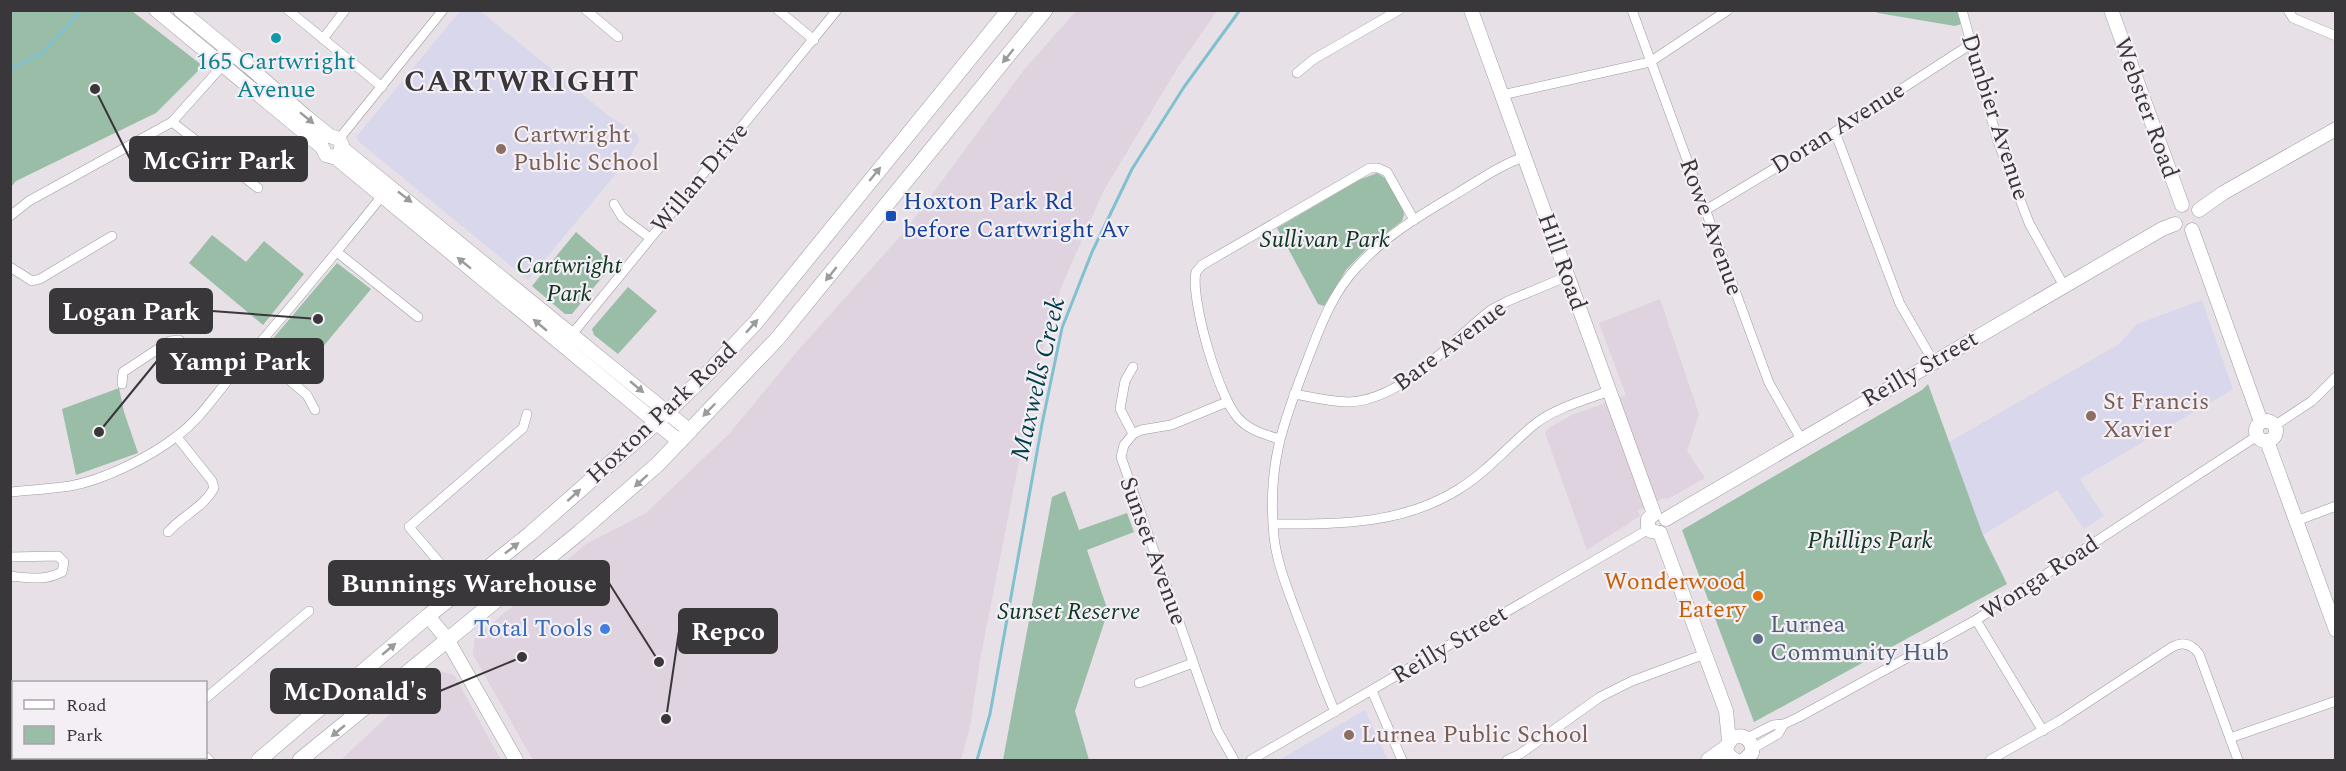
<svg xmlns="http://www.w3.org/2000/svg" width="2346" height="771" viewBox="0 0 2346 771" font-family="Spectral,serif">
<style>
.built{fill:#ded3df}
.education{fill:#d9d7ec}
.green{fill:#99bda6}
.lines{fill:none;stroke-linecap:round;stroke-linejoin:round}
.stream{stroke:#81c1cf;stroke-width:3}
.street-casing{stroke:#9e999f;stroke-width:10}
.secondary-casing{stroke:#9e999f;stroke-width:15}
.primary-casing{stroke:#9e999f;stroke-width:16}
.street{stroke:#fff;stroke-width:9}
.secondary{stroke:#fff;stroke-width:14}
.primary{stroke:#fff;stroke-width:15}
.oneway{fill:#9c9b9c}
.culture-dot{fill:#0f9aa8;stroke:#f4eef5;stroke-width:2}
.education-dot{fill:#8d6e63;stroke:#f4eef5;stroke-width:2}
.transit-dot{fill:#1a4fb4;stroke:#f4eef5;stroke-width:2}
.food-dot{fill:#e8710a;stroke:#f4eef5;stroke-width:2}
.shop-dot{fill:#3f7fe0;stroke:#f4eef5;stroke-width:2}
.service-dot{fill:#5c6f8a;stroke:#f4eef5;stroke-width:2}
.labels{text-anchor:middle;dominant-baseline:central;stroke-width:4.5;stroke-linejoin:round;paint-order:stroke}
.culture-label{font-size:24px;fill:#0d838f;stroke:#f4eef5}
.street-label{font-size:24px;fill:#3a373a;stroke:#f4eef5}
.education-label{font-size:24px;fill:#785e54;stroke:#f4eef5;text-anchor:start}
.transit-label{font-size:24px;fill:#164399;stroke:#f4eef5;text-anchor:start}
.park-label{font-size:24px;font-style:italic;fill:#0e3722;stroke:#f4eef5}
.food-label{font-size:24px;fill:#c56008;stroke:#f4eef5;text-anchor:end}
.service-label{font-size:24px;fill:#4e5e75;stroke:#f4eef5;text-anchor:start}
.shop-label{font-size:24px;fill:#366cbe;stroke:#f4eef5;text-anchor:end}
.water-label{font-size:26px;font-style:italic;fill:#003f49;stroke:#f4eef5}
.district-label{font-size:30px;font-weight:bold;letter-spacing:1.5px;fill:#3a373a;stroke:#f4eef5}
.leader{fill:none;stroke:#3a373a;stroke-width:2}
.callout-dot{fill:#3a373a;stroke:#f4eef5;stroke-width:2}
.callout{fill:#3a373a;stroke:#3a373a;stroke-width:2}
.callout-label{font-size:26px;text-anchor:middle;font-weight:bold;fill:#fff}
</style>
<rect width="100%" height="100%" fill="#e7e1e7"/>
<!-- built -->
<g class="built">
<polygon points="1076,11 1217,11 1178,67 1103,192 1060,290 1036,375 980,660 970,727 961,760 533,760 473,655 475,638 586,544 646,513 729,434 801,347 905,231 1023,71"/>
<polygon points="1660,299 1699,414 1687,451 1705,478 1668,499 1664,498 1638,510 1640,516 1587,550 1545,433 1550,427 1572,415 1626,395 1599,323"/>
<polygon points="439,671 454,675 501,760 341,760 408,697"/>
</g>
<!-- education -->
<g class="education">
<polygon points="480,11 609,116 636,133 639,140 630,157 528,280 358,141 356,137 460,11"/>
<polygon points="2202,300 2233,389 2080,479 2104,516 2084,529 2057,490 1983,535 1949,442 2119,344 2137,324"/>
<polygon points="1365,710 1388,760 1279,760"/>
</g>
<!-- green -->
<g class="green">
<polygon points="11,10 132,11 203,66 156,113 16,181 11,187"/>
<polygon points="1874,11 1957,11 1961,24 1955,26 1878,13"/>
<polygon points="1377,173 1385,178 1403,209 1404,215 1402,221 1370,245 1346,270 1324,306 1318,304 1277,228 1359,180"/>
<polygon points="576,232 613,264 572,314 565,314 532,286"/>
<polygon points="212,235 246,262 264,241 304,274 263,325 189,263"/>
<polygon points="337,263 371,289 297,378 265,348"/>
<polygon points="628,287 657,311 618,354 594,335 592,329"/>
<polygon points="1928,384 1983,535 2007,584 1754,722 1682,530 1922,390"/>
<polygon points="119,388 124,412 138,453 76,475 62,409"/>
<polygon points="1065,491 1079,530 1127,513 1134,532 1087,550 1108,611 1075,711 1089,760 1003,760 1052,497"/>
</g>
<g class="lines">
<!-- stream -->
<g class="stream">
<polyline points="10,69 41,54 82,10"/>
<polyline points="977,760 990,714 1042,424 1062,328 1092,252 1132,169 1184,87 1240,10"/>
</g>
<!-- street casing -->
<g class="street-casing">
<g id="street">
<polyline points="288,10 382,87"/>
<polyline points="586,10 618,37"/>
<polyline points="778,10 814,40"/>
<polyline points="1632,10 1769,383 1801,439"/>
<polyline points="1962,10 1997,139 2029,223 2064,286"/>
<polyline points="2288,10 2293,18 2336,36"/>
<polyline points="323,39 345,10"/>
<polyline points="1297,73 1314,59 1399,10"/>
<polyline points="1502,95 1650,62 1728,10"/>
<polyline points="172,122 258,188"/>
<polyline points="1835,132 1900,304 1933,361"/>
<polyline points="339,139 443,10"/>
<polyline points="614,204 622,217 650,238"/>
<polyline points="1704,211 1835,132 1971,44"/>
<polyline points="10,216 29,201 172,122 223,65"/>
<polyline points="337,252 418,317"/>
<polyline points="10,267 32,281 40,279 112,236"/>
<polyline points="569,338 837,10"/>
<polyline points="255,351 307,395 315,410"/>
<polyline points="1133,367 1125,381 1120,409 1133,434"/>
<polyline points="122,384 123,372 170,341 179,340 229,379"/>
<path d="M1294 394C1312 397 1331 402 1349 402 1405 399 1449 342 1491 310L1508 301 1568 276"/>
<polyline points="1227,402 1171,425 1141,430 1133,434 1124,445 1121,457 1217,730 1234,760"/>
<polyline points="2274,426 2312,401 2336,377"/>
<path d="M1279 439C1263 434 1249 430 1238 418 1219 398 1190 299 1196 272L1202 265 1370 168H1378L1387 172 1414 220"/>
<path d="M10 492C30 490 50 489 70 486 104 480 150 457 177 436 198 421 213 398 229 379 281 319 332 258 382 196L383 192"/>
<polyline points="2296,521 2336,506"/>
<path d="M1274 524C1339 524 1402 525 1459 489 1488 471 1509 445 1535 424 1555 408 1585 400 1609 391"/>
<path d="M168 532C182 516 204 507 214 488L212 481 177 437"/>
<path d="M10 557 58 556 64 562 62 572C45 581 29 578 10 576"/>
<polyline points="461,588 409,527 523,428 527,414"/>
<polyline points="1976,620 2043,731"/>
<polyline points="1139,683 1193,663"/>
<polyline points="1372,691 1402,760"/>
<polyline points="206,698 309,611"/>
<polyline points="10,712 14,710"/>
<path d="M1335 712C1321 680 1310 648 1297 615 1288 590 1277 564 1274 537 1267 465 1282 427 1307 361 1320 327 1332 293 1358 266 1386 235 1421 215 1456 194 1478 181 1500 165 1524 157"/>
<polyline points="1747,738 1773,725 1784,724 1799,717 1976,620 2257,436"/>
<polyline points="2230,738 2336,701"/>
<polyline points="1752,749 1778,734 1784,724"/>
<polyline points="206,757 209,760"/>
<polyline points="1251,760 1649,529"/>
<polyline points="1507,760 1520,754 1600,697 1632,681 1705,654"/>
<path d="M1990 760 2059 721 2172 647C2183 641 2192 644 2199 654L2238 760"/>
</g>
</g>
<!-- secondary casing -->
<g class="secondary-casing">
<g id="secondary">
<polyline points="156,10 322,147 326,155 333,157 339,154 342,145 339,139 330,136 305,116 248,66 180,10"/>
<polyline points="1471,10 1654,514"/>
<polyline points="2111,10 2182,205"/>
<polyline points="342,148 690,431"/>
<polyline points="335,157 680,442"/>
<polyline points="2199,210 2223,193 2336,129"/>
<polyline points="2192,230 2261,422"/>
<circle cx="2266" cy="431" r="10"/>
<polyline points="2267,441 2336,630"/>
<polyline points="1654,514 1648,519 1648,526 1651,531 1660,533"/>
<polyline points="1666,519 2162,229 2175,224"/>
<polyline points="1660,533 1726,711 1729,741"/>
<polyline points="428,616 447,639 516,760"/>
<polyline points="1708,760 1726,747"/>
<path d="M1735 760 1728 755 1726 747 1732 738C1744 733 1753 740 1752 753L1744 760"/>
</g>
</g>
<!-- primary casing -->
<g class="primary-casing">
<g id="primary">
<polyline points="259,760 428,616 530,534 657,422 712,369 756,322 1009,10"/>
<polyline points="300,760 580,532 658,464 778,338 1045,10"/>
</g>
</g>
<!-- street -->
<use href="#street" class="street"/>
<!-- secondary -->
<use href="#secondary" class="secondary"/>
<!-- primary -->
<use href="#primary" class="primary"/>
</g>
<!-- one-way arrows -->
<defs><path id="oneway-solid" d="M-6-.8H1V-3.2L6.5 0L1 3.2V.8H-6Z" transform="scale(1.5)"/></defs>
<g class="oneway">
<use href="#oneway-solid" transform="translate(1008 56) rotate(129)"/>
<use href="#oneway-solid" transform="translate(307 118) rotate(39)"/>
<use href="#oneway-solid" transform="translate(875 174) rotate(-51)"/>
<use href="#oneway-solid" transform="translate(405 197) rotate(38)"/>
<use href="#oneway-solid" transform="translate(464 263) rotate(-141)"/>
<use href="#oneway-solid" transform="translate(831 274) rotate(129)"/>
<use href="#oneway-solid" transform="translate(540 325) rotate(-140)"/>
<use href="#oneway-solid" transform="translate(752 326) rotate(-48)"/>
<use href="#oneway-solid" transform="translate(637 387) rotate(40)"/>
<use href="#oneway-solid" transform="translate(709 410) rotate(134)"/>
<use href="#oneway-solid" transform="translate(641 481) rotate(138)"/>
<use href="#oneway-solid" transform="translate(574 495) rotate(-42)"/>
<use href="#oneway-solid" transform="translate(512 548) rotate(-38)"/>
<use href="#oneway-solid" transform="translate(389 649) rotate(-40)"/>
<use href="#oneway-solid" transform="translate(338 731) rotate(140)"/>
</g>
<!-- markers -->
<circle class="culture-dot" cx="276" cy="38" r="6"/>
<g class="education-dot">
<circle cx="501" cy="149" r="6"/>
<circle cx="2091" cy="416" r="6"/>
<circle cx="1349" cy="735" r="6"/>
</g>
<rect class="transit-dot" x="885" y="210" width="12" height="12" rx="3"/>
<circle class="food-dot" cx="1758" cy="596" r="6"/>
<circle class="shop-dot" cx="605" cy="629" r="6"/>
<circle class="service-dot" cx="1758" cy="639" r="6"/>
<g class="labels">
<!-- culture labels -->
<g class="culture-label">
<text x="276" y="62">165 Cartwright<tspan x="276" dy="28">Avenue</tspan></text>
</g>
<!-- street labels -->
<g class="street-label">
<text transform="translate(2146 108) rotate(70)">Webster Road</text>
<text transform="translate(1995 117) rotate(72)">Dunbier Avenue</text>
<text transform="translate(1838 128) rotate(-32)">Doran Avenue</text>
<text transform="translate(700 178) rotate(-50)">Willan Drive</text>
<text transform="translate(1711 227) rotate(70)">Rowe Avenue</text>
<text transform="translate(1562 262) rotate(70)">Hill Road</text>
<text transform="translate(1450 346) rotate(-37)">Bare Avenue</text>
<text transform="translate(1920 369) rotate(-30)">Reilly Street</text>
<text transform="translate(662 413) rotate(-43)">Hoxton Park Road</text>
<text transform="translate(1153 551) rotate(70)">Sunset Avenue</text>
<text transform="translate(2040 578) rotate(-33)">Wonga Road</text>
<text transform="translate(1450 645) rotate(-31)">Reilly Street</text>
</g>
<!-- education labels -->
<g class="education-label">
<text x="513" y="135">Cartwright<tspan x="513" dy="28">Public School</tspan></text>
<text x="2103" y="402">St Francis<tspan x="2103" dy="28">Xavier</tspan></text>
<text x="1361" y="735">Lurnea Public School</text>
</g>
<!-- transit labels -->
<g class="transit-label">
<text x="903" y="202">Hoxton Park Rd<tspan x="903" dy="28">before Cartwright Av</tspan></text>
</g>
<!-- park labels -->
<g class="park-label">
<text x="1325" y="240">Sullivan Park</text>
<text x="569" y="266">Cartwright<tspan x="569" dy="28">Park</tspan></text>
<text x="1870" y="541">Phillips Park</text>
<text x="1069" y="612">Sunset Reserve</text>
</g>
<!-- food labels -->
<g class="food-label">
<text x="1746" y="582">Wonderwood<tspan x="1746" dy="28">Eatery</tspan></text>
</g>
<!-- service labels -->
<g class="service-label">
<text x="1770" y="625">Lurnea<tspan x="1770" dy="28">Community Hub</tspan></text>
</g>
<!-- shop labels -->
<g class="shop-label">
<text x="593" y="629">Total Tools</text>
</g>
<!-- water labels -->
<g class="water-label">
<text transform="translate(1038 379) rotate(-77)">Maxwells Creek</text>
</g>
<!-- district labels -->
<g class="district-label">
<text x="522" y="82">CARTWRIGHT</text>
</g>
</g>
<!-- callouts -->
<path class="leader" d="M95 89L130 159M318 319L212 311M99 432L157 361M659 662L609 583M666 719L679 631M522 657L440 691"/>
<g class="callout-dot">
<circle cx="95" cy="89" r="6"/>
<circle cx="318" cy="319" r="6"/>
<circle cx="99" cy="432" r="6"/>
<circle cx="659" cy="662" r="6"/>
<circle cx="666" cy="719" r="6"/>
<circle cx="522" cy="657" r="6"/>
</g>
<g class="callout">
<rect x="130" y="137" width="177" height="44" rx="6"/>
<rect x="50" y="289" width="162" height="44" rx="6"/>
<rect x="157" y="339" width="166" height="44" rx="6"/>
<rect x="329" y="561" width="280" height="44" rx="6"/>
<rect x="679" y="609" width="98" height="44" rx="6"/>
<rect x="271" y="669" width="169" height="44" rx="6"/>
</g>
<g class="callout-label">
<text x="219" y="169">McGirr Park</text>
<text x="131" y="320">Logan Park</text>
<text x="240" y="370">Yampi Park</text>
<text x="469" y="592">Bunnings Warehouse</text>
<text x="728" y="640">Repco</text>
<text x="355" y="700">McDonald's</text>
</g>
<!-- border -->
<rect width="2346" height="771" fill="none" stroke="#3a373a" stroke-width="24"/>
<!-- legend -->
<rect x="12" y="681" width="195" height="78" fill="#f4eef5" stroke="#aaa5aa" stroke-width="1.5"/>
<rect x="24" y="700" width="30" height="9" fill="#ffffff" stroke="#aaa5aa" stroke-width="1.5"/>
<text x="66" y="711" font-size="18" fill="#3a373a">Road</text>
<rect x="24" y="726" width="30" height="18" fill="#99bda6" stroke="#aaa5aa" stroke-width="1.5"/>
<text x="66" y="741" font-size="18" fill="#3a373a">Park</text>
</svg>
